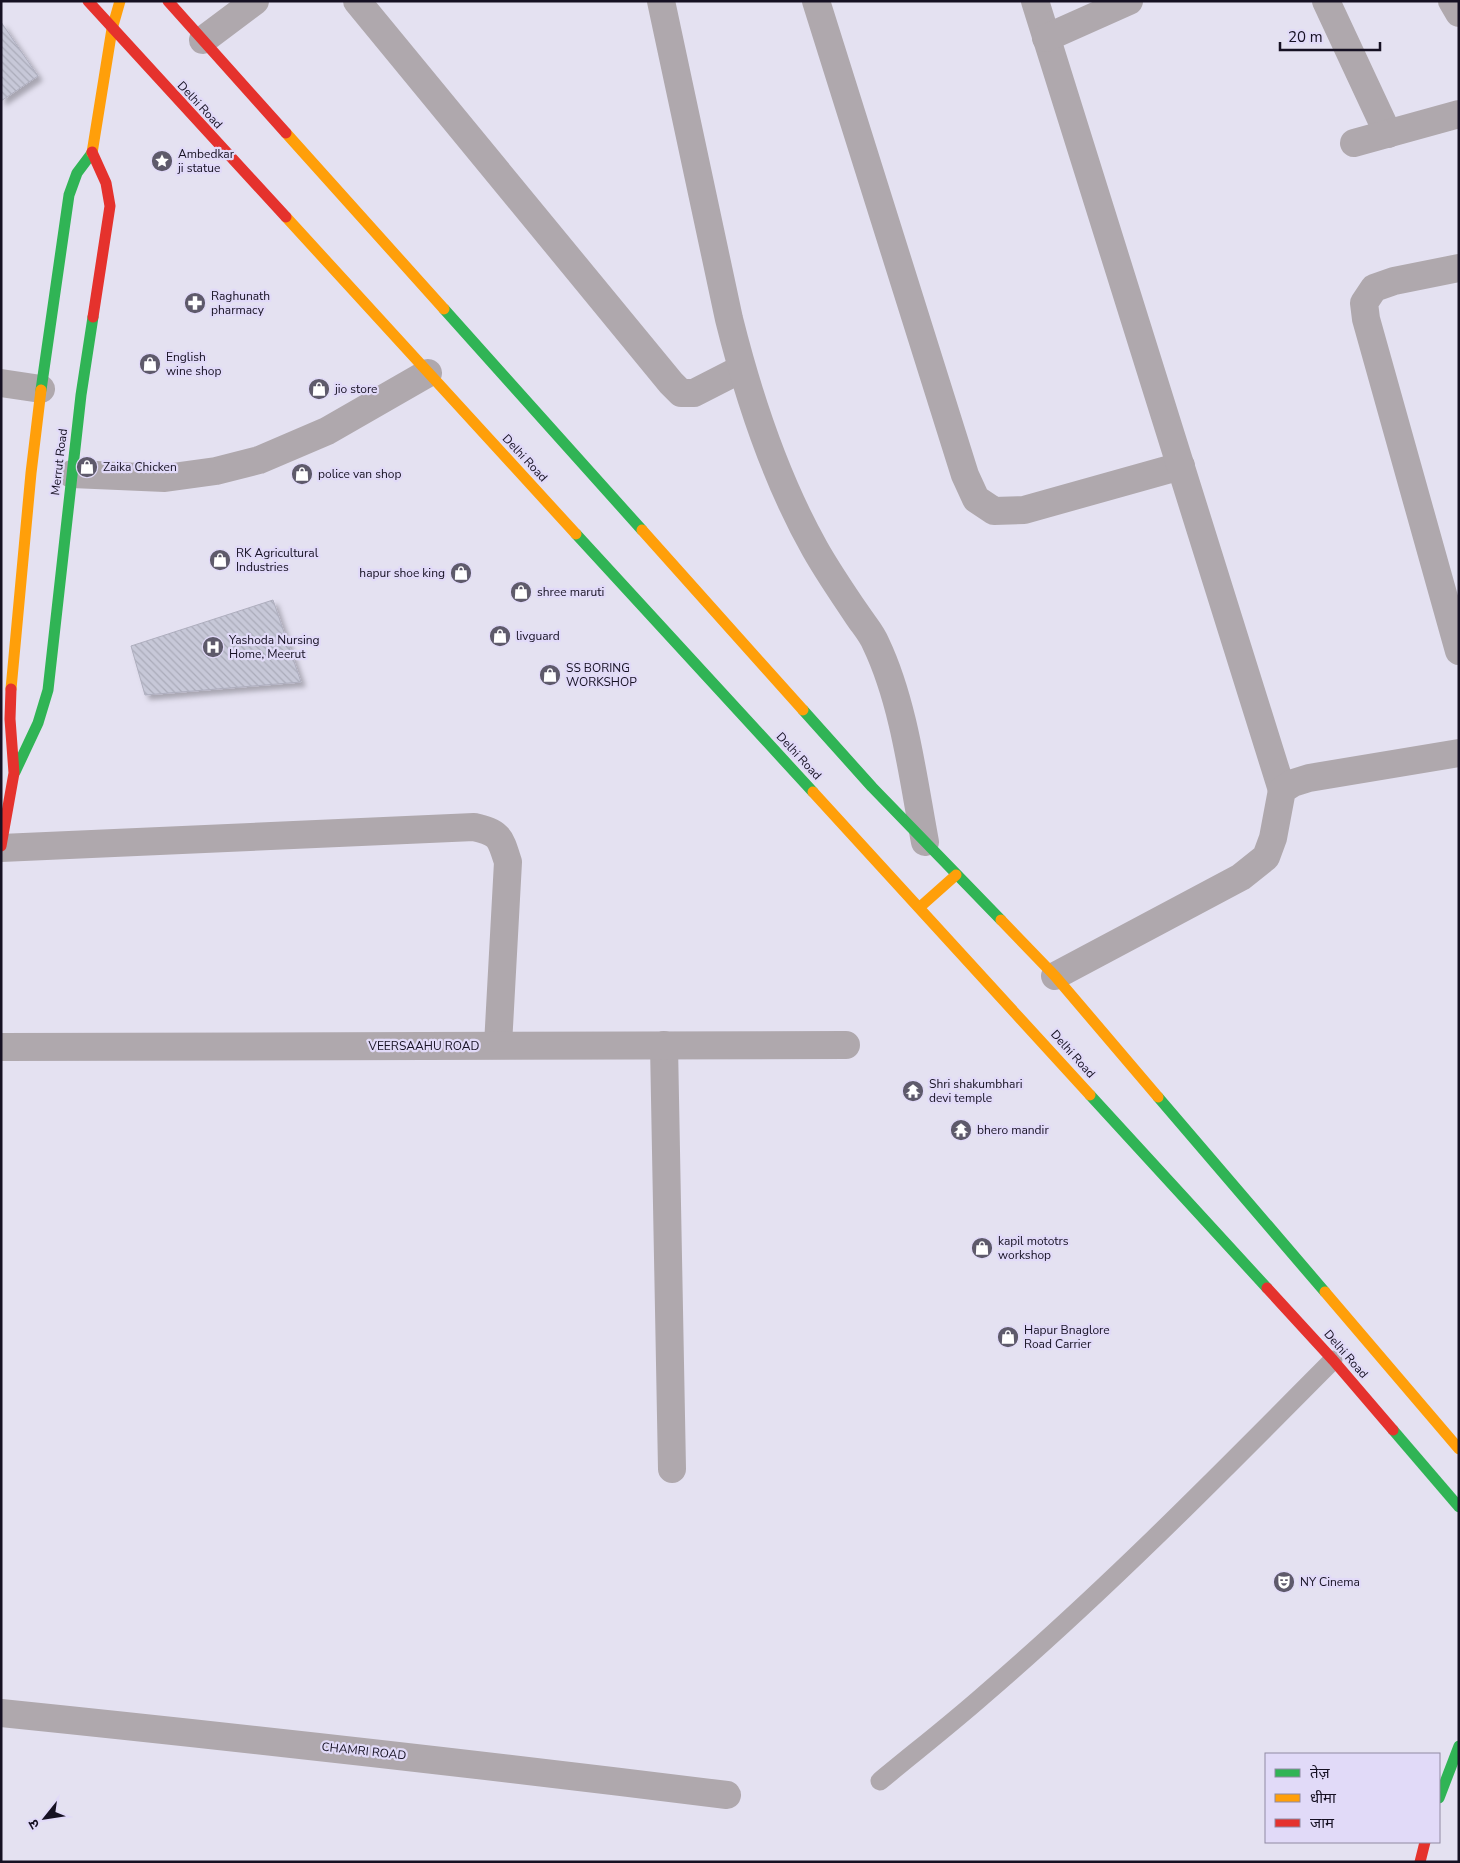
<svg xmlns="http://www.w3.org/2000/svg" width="1460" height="1863" viewBox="0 0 1460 1863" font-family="'Nunito Sans','Noto Sans Devanagari',sans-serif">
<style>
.building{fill:url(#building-back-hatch);stroke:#aeaebe;filter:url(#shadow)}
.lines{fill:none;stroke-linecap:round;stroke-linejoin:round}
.lane{stroke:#afa8ad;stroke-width:19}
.street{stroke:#afa8ad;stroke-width:28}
.fast{stroke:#30b455;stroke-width:11}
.slow{stroke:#ff9f0a;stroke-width:11}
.jam{stroke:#e5322d;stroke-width:11}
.labels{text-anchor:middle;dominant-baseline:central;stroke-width:4.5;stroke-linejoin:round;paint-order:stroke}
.street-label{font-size:12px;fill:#161123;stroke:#e1daf8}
.poi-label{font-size:12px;fill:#161123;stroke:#e1daf8;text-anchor:start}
</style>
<defs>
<pattern id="building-back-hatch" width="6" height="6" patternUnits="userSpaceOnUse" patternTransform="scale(1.25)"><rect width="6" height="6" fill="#c7c8d8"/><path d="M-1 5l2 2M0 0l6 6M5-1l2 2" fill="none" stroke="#aaabb9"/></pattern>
<filter id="shadow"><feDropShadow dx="4.5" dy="4.5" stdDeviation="2.5" flood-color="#0004"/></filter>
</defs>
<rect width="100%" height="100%" fill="#e4e1f1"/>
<!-- building -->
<g class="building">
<polygon points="1,22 38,76 1,101"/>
<polygon points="273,600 301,682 145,695 131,646"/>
</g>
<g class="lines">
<!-- lane -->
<path class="lane" d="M880 1781C915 1752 951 1724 985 1694 1107 1589 1220 1474 1333 1360"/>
<!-- street -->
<g class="street">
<polyline points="357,1 671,383 681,393 694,393 741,369"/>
<path d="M661 1 729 319C749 399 775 478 815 549 828 572 843 594 858 616 864 625 872 634 876 644 904 703 913 778 925 842"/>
<polyline points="816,1 965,475 976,499 994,511 1024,510 1181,466"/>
<polyline points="1035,1 1282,790"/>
<polyline points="1326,1 1388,134"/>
<polyline points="1452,1 1459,13"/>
<polyline points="1046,38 1129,1"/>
<polyline points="203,40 255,1"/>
<polyline points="1354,143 1459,114"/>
<polyline points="1459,268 1394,281 1374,288 1364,303 1366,319 1459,651"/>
<polyline points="1,383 41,389"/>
<polyline points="72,474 165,478 216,471 259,460 327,431 428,373"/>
<path d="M1 848 474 827C500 833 500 837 508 862L498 1045"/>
<polyline points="1055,976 1241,877 1266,857 1273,838 1282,790 1293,783 1309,778 1459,753"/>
<polyline points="664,1045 672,1469"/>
<polyline points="1,1047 846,1045"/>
<path d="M1 1713C244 1738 485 1765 727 1795"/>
</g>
<!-- fast -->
<g class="fast">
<polyline points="444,309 642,530"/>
<polyline points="41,390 69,195 77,173 92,153"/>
<polyline points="576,534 813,792"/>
<polyline points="803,710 872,787 1001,920"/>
<polyline points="15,772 38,723 48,690 81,395 93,317"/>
<polyline points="1090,1095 1267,1288"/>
<polyline points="1158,1097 1325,1292"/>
<polyline points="1393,1430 1459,1507"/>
<polyline points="1439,1798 1459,1746"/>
</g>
<!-- slow -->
<g class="slow">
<polyline points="286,133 444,309"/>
<polyline points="92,153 112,29 120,1"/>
<polyline points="286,217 576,534"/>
<polyline points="642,530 803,710"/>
<polyline points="11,689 31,473 41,390"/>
<polyline points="813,792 1090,1095"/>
<polyline points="920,907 956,875"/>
<polyline points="1001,920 1055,976 1158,1097"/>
<polyline points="1325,1292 1459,1449"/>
</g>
<!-- jam -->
<g class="jam">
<polyline points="88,1 286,217"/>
<polyline points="168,1 286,133"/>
<polyline points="92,152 106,183 110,206 93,317"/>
<polyline points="1,846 14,773 10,719 11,689"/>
<polyline points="1267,1288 1333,1360 1393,1430"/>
<polyline points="1420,1862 1425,1842"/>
</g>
</g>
<!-- icons -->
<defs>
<g id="sight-disc" transform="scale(1.125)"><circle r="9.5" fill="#5e5a6b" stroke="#e1daf8"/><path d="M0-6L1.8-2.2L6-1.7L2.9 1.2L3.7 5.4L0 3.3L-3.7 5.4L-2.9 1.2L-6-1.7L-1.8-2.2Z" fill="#fff"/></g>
<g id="pharmacy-disc" transform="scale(1.125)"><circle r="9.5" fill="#5e5a6b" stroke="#e1daf8"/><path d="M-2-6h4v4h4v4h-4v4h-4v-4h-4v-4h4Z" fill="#fff"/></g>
<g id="shop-disc" transform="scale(1.125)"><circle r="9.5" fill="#5e5a6b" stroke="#e1daf8"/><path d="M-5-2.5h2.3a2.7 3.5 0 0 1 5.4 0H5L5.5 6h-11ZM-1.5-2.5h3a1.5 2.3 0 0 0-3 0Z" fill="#fff"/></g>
<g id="hospital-disc" transform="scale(1.125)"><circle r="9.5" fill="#5e5a6b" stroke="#e1daf8"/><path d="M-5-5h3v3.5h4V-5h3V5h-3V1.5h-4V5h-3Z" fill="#fff"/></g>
<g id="temple-disc" transform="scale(1.125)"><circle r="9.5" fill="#5e5a6b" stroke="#e1daf8"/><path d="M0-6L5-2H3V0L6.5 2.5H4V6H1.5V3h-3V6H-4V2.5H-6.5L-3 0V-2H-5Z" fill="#fff"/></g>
<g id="theatre-disc" transform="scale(1.125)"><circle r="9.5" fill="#5e5a6b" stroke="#e1daf8"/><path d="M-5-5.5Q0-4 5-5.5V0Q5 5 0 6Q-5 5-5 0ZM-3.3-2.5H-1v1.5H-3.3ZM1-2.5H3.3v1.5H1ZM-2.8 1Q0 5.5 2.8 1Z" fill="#fff"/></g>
</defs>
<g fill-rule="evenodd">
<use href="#sight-disc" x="162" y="161"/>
<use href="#pharmacy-disc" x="195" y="303"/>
<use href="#shop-disc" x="150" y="364"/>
<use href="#shop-disc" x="319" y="389"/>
<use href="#shop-disc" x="87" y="467"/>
<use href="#shop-disc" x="302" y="474"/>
<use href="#shop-disc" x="220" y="560"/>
<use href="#shop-disc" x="461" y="573"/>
<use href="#shop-disc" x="521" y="592"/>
<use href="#shop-disc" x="500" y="636"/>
<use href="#hospital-disc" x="213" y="647"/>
<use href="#shop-disc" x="550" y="675"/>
<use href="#temple-disc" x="913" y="1091"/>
<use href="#temple-disc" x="961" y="1130"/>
<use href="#shop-disc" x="982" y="1248"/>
<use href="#shop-disc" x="1008" y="1337"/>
<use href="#theatre-disc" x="1284" y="1582"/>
</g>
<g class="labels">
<!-- street labels -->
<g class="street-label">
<text transform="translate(200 105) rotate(47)">Delhi Road</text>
<text transform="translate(525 458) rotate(47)">Delhi Road</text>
<text transform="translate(59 462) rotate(-83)">Merrut Road</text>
<text transform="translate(799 756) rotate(47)">Delhi Road</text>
<text x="424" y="1046">VEERSAAHU ROAD</text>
<text transform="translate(1073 1054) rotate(48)">Delhi Road</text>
<text transform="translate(1346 1354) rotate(49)">Delhi Road</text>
<text transform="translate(364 1751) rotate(6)">CHAMRI ROAD</text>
</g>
<!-- poi labels -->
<g class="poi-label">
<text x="178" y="154">Ambedkar<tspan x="178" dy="14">ji statue</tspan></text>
<text x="211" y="296">Raghunath<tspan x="211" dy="14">pharmacy</tspan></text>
<text x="166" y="357">English<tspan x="166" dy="14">wine shop</tspan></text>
<text x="335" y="389">jio store</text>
<text x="103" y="467">Zaika Chicken</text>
<text x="318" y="474">police van shop</text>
<text x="236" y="553">RK Agricultural<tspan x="236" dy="14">Industries</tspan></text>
<text x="445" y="573" text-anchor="end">hapur shoe king</text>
<text x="537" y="592">shree maruti</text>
<text x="516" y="636">livguard</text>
<text x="229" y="640">Yashoda Nursing<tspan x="229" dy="14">Home, Meerut</tspan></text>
<text x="566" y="668">SS BORING<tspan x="566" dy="14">WORKSHOP</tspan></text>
<text x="929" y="1084">Shri shakumbhari<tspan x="929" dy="14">devi temple</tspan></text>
<text x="977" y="1130">bhero mandir</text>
<text x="998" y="1241">kapil mototrs<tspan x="998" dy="14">workshop</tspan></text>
<text x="1024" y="1330">Hapur Bnaglore<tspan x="1024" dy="14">Road Carrier</tspan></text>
<text x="1300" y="1582">NY Cinema</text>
</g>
</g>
<!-- border -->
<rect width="1460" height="1863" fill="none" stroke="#161123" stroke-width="5"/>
<!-- legend -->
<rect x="1265" y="1753" width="175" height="90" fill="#e1daf8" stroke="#908aa3"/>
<rect x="1275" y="1769" width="25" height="8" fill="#30b455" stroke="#908aa3"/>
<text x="1310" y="1778" font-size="15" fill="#161123">तेज़</text>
<rect x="1275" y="1794" width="25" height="8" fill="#ff9f0a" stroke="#908aa3"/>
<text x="1310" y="1803" font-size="15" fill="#161123">धीमा</text>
<rect x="1275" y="1819" width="25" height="8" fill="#e5322d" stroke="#908aa3"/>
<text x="1310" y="1828" font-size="15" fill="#161123">जाम</text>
<!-- north arrow -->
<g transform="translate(45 1818) rotate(240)" stroke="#e1daf8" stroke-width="4" paint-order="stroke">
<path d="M0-4L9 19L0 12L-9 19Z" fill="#161123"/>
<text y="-8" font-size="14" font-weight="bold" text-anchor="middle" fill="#161123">उ</text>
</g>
<!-- scale -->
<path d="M1280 42v8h100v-8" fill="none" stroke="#161123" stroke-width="2.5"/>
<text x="1288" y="42" font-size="15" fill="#161123" stroke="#e1daf8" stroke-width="4" paint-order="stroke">20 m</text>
</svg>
